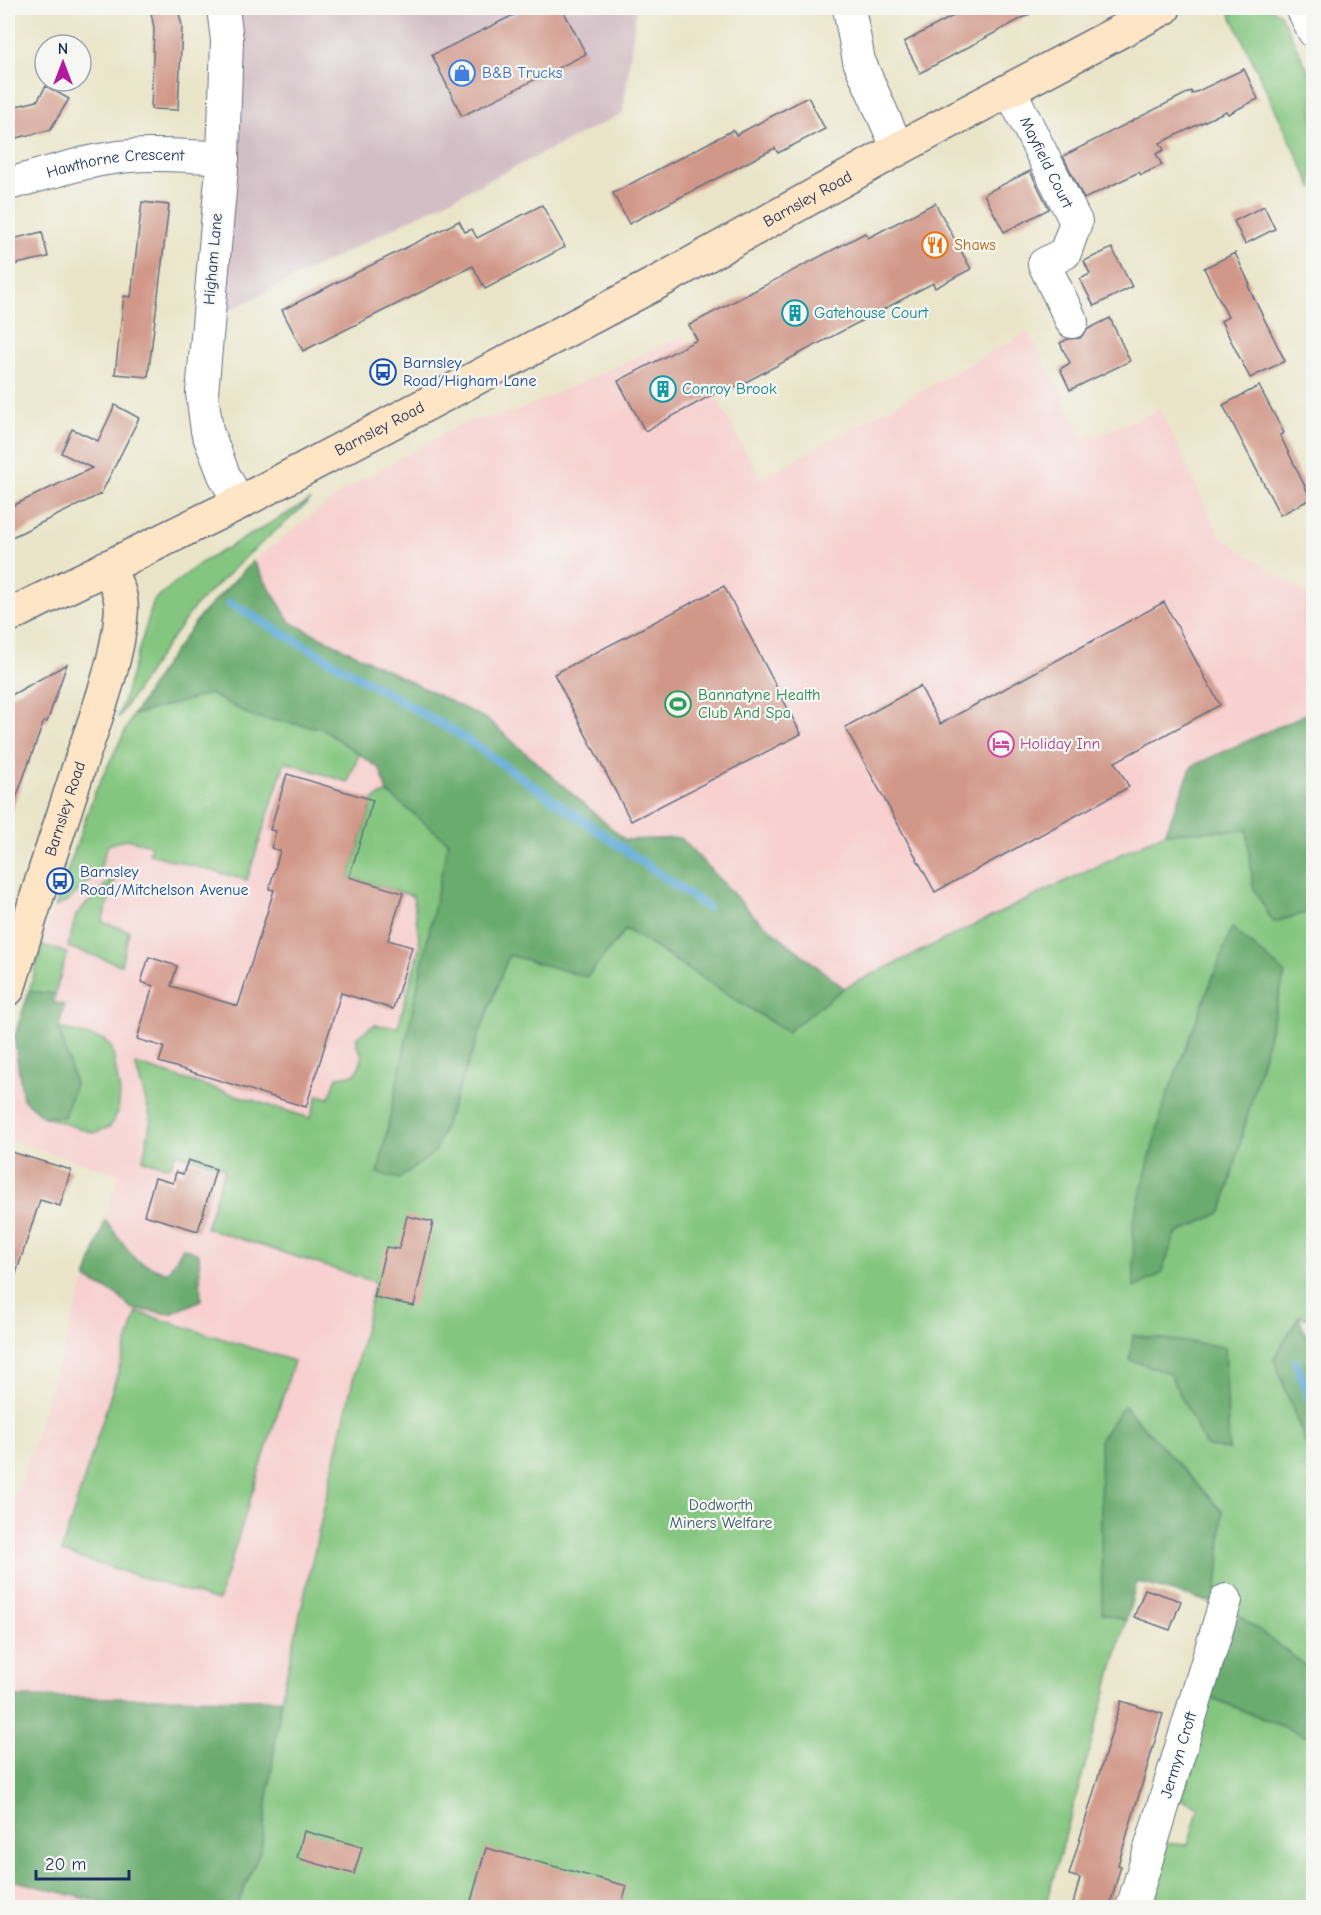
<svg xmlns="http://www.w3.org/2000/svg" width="1321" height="1915" viewBox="0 0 1321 1915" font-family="'Comic Neue',sans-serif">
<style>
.built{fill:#f7d0cf}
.industrial{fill:#d2bec5}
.green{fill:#84c67f;stroke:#507a6e;stroke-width:1.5;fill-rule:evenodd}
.forest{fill:#6bab6e;stroke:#436d66;stroke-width:1.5}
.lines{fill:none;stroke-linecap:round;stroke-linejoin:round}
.stream{stroke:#5ca9d5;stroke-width:9}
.building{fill:#d19889}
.street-casing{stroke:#636f83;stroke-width:34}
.secondary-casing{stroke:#636f83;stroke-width:36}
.street{stroke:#fff;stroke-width:32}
.secondary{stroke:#fde5c5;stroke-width:33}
.labels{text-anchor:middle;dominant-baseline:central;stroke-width:4.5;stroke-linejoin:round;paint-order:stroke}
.shop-label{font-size:16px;fill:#366cbe;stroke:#f6f6f2;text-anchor:start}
.street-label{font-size:16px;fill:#1b2f5e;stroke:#f6f6f2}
.food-label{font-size:16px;fill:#c56008;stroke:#f6f6f2;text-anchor:start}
.culture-label{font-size:16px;fill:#0d838f;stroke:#f6f6f2;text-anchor:start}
.transit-label{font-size:16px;fill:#164399;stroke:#f6f6f2;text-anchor:start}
.leisure-label{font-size:16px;fill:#27864d;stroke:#f6f6f2;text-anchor:start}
.hotel-label{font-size:16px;fill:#b23c85;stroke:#f6f6f2;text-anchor:start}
.park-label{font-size:16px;fill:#3a5c68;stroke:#f6f6f2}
</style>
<rect width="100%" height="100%" fill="#f6f6f2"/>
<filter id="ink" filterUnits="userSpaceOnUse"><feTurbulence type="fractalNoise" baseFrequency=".0167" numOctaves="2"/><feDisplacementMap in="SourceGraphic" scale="12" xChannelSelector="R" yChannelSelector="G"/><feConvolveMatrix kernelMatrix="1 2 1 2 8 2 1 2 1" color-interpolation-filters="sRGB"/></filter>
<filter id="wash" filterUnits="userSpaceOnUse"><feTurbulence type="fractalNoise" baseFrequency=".008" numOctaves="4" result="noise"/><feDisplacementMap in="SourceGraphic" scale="24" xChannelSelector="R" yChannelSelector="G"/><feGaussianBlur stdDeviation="1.35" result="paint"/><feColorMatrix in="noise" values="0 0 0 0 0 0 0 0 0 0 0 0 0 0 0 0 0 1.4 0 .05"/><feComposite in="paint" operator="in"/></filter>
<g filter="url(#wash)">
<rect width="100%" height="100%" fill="#eae5c9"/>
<!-- built -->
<g class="built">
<polygon points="1028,332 1085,440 1160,410 1219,535 1313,599 1313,711 1192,766 1165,833 844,988 754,916 681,838 625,840 488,720 290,622 253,561 343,491 464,422 513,413 684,336 760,479"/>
<polygon points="200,616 485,800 281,1699 8,1697 8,1522 119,1174 8,1140 8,1063 45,934 94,794 133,715 165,664"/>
<polygon points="8,1879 118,1907 8,1907"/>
</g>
<!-- industrial -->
<polygon class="industrial" points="223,8 636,8 623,113 208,321"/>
<!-- green -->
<g class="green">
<polygon points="1235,8 1271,8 1280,14 1313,80 1313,189 1229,11"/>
<polygon points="311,500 250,553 195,606 159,656 118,718 154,600 199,564"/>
<polygon points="210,694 254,717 321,728 359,754 348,782 285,762 247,880 149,854 151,845 126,839 108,845 99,871 68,901 55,907 94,794 133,715"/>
<path d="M387 792 448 842 379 1173 435 1151 509 955 587 977 626 929 787 1032 844 988 1165 833 1248 830 1253 887 1273 922 1313 911V1320L1299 1316 1274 1359 1313 1463V1671L1232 1610 1216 1604 1124 1407 1102 1612 1126 1621 1045 1907H236L261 1849 281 1699 375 1282 206 1228 225 1168 176 1153 170 1167 143 1160 151 1119 135 1064 310 1118 318 1095 329 1098 337 1077 356 1074 363 1056 357 1046V1037L374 1025 398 1027 420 946 413 896 349 877 373 800ZM1285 974 1222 1212 1176 1234ZM1169 1373 1228 1450 1206 1446Z"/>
<polygon points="117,873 102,922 129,931 121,965 68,947 76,915"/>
<polygon points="42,945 67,953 55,994 29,991"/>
<polygon points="59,1028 104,1040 112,1048 120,1093 118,1112 110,1127 94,1133 42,1116 64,1117 75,1084"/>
<polygon points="137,1312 294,1361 218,1601 61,1552"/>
<polygon points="1208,1696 1313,1739 1313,1907 1145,1908 1164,1843 1188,1845 1199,1807 1178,1797"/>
</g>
<!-- forest -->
<g class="forest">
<polygon points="253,561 290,622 488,720 625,840 681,838 754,916 844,988 787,1032 626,929 587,977 509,955 435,1152 399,1179 378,1173 448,842 387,792 380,769 321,728 254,717 210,694 133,715 165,664 200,616"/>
<polygon points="1313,711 1313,911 1273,922 1253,887 1247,830 1165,833 1192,766"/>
<polygon points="1232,928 1285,973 1222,1212 1176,1234 1161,1274 1134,1288 1133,1221 1165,1101"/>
<polygon points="29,991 55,994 53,1002 64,1005 59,1028 75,1084 64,1117 42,1116 23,1099 14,1038"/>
<polygon points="105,1220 136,1260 167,1273 183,1248 199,1254 201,1300 171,1314 132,1309 116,1294 86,1279"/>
<polygon points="1299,1316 1313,1355 1313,1463 1274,1359"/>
<polygon points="1133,1335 1225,1347 1229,1450 1206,1446 1169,1373 1130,1360"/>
<polygon points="1124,1406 1223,1512 1216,1604 1137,1582 1126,1621 1102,1613 1100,1439"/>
<polygon points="1232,1610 1313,1671 1313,1739 1208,1696"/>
<polygon points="8,1697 281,1699 261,1849 236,1907 118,1907 8,1879"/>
</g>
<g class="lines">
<!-- stream -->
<g class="stream">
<polyline points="230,603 462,736 707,907"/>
<polyline points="1296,1362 1314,1410"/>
</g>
</g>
<g id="blocks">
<!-- building -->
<g class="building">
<polygon points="150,8 178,8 182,26 178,110 151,109 154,28"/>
<polygon points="528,8 562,8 586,54 462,116 432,55"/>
<polygon points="968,8 1041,8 920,73 904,42"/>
<polygon points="1244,69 1258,99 1228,114 1226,111 1160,143 1164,150 1156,154 1162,165 1141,175 1139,172 1084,199 1063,156 1191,91 1192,94"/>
<polygon points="46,86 69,99 50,130 8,140 8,108 37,101"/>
<polygon points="808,97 825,129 778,153 775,148 629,224 613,193 733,130 736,135"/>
<polygon points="1030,171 1049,209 1004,232 984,194"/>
<polygon points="142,202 169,205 148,377 115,374 124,296 131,297"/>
<polygon points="935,203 971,269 935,288 933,283 725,393 723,389 645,431 618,381 697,340 689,325 865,233 868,238"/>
<polygon points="542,205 565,247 485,289 473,266 303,351 282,310 459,221 465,232 472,229 477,238"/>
<polygon points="1264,206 1275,229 1245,244 1234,221"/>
<polygon points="42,232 48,257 8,266 8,240"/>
<polygon points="1112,248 1132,287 1094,306 1080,279 1090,274 1084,261"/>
<polygon points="1235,253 1250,285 1248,286 1285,361 1250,378 1221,321 1228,317 1204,268"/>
<polygon points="1110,318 1130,361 1070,390 1060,369 1070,363 1060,343 1068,339 1080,338 1088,329"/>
<polygon points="1259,386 1284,433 1280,435 1311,499 1280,515 1223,405"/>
<polygon points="115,405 139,418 101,494 8,539 8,508 92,468 61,453 72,429 98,441"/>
<polygon points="724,586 801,734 631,821 554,674"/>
<polygon points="1164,602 1220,705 1115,762 1129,787 935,892 845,727 920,686 940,724"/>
<polygon points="67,664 47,722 44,721 11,812 8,811 8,697"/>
<polygon points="287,774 373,800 349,877 403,893 388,940 412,947 393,1009 341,993 306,1107 159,1062 164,1047 137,1039 153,986 141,982 149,957 177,966 171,986 238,1006 274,890 269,889 280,851 271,848 276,831 270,830"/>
<polygon points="8,1151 71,1170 60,1206 40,1200 13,1283 8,1282"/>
<polygon points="188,1160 216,1169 198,1231 144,1215 155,1178 173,1183 176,1172 183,1174"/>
<polygon points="407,1216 433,1222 414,1306 374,1297 386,1247 399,1249"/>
<polygon points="1145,1589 1181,1601 1170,1630 1134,1617"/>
<polygon points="1121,1701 1163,1714 1118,1865 1121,1866 1109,1908 1072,1908 1080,1878 1069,1875"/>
<polygon points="304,1831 362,1847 354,1874 297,1858"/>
<polygon points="486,1848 627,1886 621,1908 495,1908 471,1901"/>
</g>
</g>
</g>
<g filter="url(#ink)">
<use href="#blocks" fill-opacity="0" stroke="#636f83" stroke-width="1.5"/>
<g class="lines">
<!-- street casing -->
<g class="street-casing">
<g id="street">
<polyline points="223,8 227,40 223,157 202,393 207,431 224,475 239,503"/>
<polyline points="849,8 859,61 898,149"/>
<polyline points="1302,8 1314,32"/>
<path id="s1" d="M1010 90 1076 222 1065 253 1044 264 1072 322"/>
<path id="s2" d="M8 184C47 174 88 159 130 156 161 153 191 157 223 157"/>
<path id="s3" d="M1132 1908 1226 1600"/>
</g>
</g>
<!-- secondary casing -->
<g class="secondary-casing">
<g id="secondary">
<path id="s4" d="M8 616 239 503 662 280 898 149 1164 8"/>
<path id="s5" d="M8 989C31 914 55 839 80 764 95 719 118 661 121 614 123 596 116 583 107 567"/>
</g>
</g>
<!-- street -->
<use href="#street" class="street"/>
<!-- secondary -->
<use href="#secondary" class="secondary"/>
</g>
</g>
<!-- icons -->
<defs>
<g id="shop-ring" transform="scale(1.35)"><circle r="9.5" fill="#f6f6f2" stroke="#3f7fe0" stroke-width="1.5"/><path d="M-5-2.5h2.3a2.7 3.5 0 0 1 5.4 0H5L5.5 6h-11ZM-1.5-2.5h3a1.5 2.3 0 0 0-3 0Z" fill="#3f7fe0"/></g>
<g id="restaurant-ring" transform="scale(1.35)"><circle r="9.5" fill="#f6f6f2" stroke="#e8710a" stroke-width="1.5"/><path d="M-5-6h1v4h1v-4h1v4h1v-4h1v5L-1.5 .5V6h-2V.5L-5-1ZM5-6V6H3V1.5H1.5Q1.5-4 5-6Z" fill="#e8710a"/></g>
<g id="building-ring" transform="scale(1.35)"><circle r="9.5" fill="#f6f6f2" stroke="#0f9aa8" stroke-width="1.5"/><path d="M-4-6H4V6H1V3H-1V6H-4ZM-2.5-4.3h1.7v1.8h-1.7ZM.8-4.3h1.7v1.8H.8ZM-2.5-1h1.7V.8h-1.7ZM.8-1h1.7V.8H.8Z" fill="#0f9aa8"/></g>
<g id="bus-ring" transform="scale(1.35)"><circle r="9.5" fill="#f6f6f2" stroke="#1a4fb4" stroke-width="1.5"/><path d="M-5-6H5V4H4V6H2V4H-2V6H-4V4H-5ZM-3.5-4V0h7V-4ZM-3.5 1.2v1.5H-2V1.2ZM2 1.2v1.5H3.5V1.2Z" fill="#1a4fb4"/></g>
<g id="stadium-ring" transform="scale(1.35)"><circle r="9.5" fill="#f6f6f2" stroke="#2e9e5b" stroke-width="1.5"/><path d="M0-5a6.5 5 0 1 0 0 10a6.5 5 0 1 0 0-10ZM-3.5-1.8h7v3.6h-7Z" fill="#2e9e5b"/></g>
<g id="hotel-ring" transform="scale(1.35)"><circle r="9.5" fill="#f6f6f2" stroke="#d1479c" stroke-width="1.5"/><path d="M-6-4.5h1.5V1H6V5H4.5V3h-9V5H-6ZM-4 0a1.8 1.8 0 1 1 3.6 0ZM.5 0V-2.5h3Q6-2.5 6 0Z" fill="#d1479c"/></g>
</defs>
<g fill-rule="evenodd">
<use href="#shop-ring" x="462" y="73"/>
<use href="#restaurant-ring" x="935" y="245"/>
<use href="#building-ring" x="795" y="313"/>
<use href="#bus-ring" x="383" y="372"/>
<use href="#building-ring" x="663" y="389"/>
<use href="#stadium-ring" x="678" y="704"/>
<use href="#hotel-ring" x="1001" y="744"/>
<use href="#bus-ring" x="60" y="881"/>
</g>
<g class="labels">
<!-- shop labels -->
<g class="shop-label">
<text x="482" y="73">B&amp;B Trucks</text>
</g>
<!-- street labels -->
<g class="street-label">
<text stroke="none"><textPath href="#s1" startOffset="81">Mayfield Court</textPath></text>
<text stroke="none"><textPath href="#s2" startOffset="110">Hawthorne Crescent</textPath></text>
<text stroke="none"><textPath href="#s4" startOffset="902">Barnsley Road</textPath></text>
<text transform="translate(213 259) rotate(-85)">Higham Lane</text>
<text stroke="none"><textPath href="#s4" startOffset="416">Barnsley Road</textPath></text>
<text stroke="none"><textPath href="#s5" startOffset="189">Barnsley Road</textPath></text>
<text stroke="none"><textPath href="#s3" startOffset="160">Jermyn Croft</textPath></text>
</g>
<!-- food labels -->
<g class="food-label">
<text x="954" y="245">Shaws</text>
</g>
<!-- culture labels -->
<g class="culture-label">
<text x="814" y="313">Gatehouse Court</text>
<text x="682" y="389">Conroy Brook</text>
</g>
<!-- transit labels -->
<g class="transit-label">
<text x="403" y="363">Barnsley<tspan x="403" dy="18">Road/Higham Lane</tspan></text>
<text x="80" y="872">Barnsley<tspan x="80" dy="18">Road/Mitchelson Avenue</tspan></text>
</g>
<!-- leisure labels -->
<g class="leisure-label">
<text x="698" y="695">Bannatyne Health<tspan x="698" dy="18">Club And Spa</tspan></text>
</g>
<!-- hotel labels -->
<g class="hotel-label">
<text x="1020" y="744">Holiday Inn</text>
</g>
<!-- park labels -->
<g class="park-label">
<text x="721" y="1505">Dodworth<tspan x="721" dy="18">Miners Welfare</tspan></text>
</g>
</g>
<!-- margin -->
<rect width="1321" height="1915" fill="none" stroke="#f6f6f2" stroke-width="30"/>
<!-- north arrow -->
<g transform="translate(63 63)"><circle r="28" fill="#f6f6f2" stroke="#9ea6b7" stroke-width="1.5"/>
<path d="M0-4.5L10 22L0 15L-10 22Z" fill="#b5179e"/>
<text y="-9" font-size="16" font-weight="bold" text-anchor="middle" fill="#1b2f5e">N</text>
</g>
<!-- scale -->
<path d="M36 1870v9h93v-9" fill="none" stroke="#1b2f5e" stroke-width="3"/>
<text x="45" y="1870" font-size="18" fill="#1b2f5e" stroke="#f6f6f2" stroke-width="4.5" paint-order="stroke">20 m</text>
</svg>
